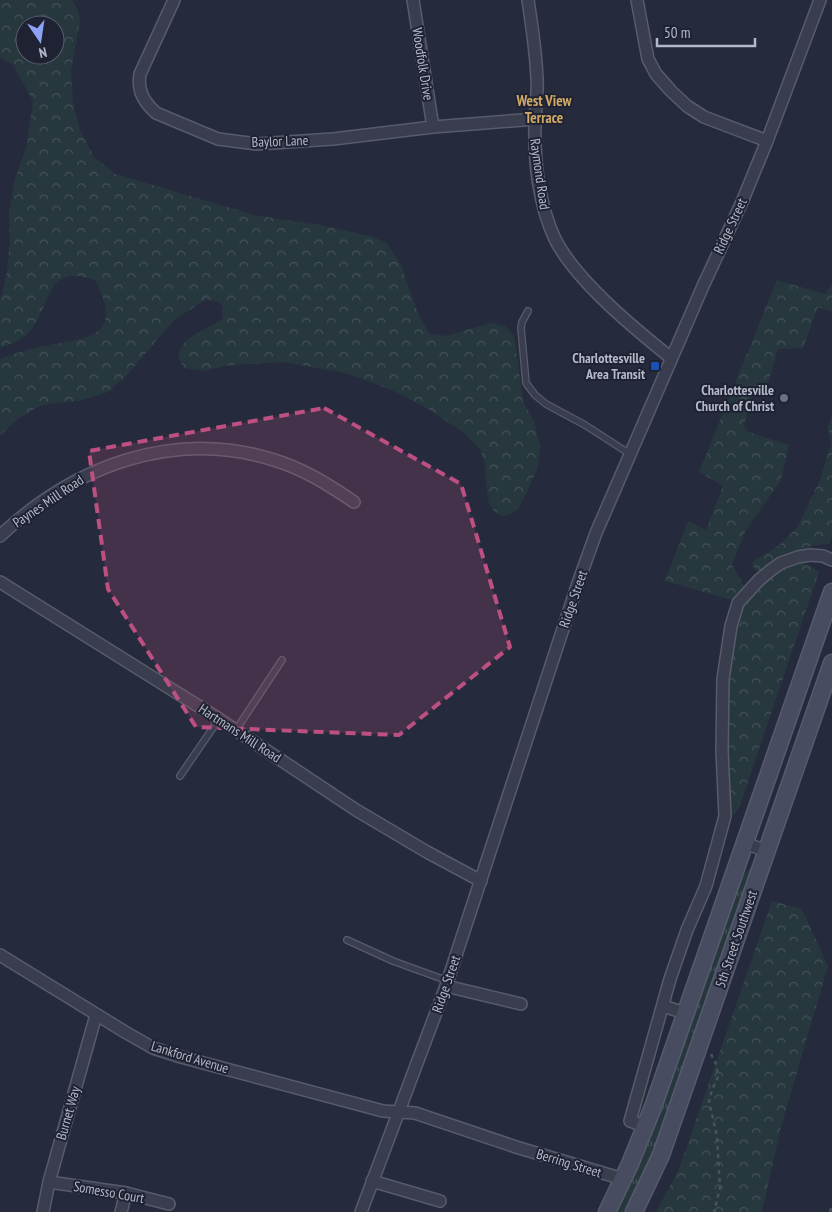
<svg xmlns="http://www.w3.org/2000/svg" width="832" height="1212" viewBox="0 0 832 1212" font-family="'PT Sans Narrow',sans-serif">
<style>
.grass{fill:url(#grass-tufts)}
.forest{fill:url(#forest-crowns);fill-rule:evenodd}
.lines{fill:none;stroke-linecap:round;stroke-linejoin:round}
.lane-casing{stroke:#575b6b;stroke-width:8}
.street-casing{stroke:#575b6b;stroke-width:14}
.secondary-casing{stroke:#575b6b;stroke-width:19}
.path{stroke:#45545b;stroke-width:2.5;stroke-dasharray:4 4;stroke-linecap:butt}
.lane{stroke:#393d4d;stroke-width:5.5}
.street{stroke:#393d4d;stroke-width:11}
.secondary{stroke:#474c60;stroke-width:16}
.marked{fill:#bd5081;fill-opacity:0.2;stroke:#bd5081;stroke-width:4;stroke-dasharray:10 6;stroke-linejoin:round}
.transit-dot{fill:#1a4fb4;stroke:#1e2232;stroke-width:2}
.worship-dot{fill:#6b7280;stroke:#1e2232;stroke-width:2}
.labels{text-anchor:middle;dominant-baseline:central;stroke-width:4;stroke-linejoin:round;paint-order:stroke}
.street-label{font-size:14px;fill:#b5b8c8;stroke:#1e2232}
.poi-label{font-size:14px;font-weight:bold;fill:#b5b8c8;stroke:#1e2232;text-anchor:end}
.neighbourhood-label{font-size:15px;font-weight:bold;fill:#d0a967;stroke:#1e2232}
</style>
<defs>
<pattern id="grass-tufts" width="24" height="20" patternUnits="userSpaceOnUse" patternTransform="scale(1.25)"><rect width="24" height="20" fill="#27373e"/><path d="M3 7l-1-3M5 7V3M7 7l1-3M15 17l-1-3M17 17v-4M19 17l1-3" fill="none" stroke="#445258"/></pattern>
<pattern id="forest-crowns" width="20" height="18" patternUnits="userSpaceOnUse" patternTransform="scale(1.25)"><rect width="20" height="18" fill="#27373e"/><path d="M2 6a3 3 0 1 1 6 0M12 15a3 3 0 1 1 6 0" fill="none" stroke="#445258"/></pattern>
</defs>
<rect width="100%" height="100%" fill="#252b3d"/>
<!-- grass -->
<polygon class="grass" points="753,867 655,1150 626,1212 614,1212 737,881 744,873"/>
<!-- forest -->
<g class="forest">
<path d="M0 0H72L78 10 80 21 71 71 73 103 80 130 94 157 115 174 210 202 259 216 321 225 373 237 387 243 401 265 419 316 429 333 445 336 491 323 505 326 514 335 523 401 534 421 540 446 538 467 527 492 518 509 509 515 502 516 494 511 489 504 486 484 485 464 480 449 463 432 428 409 392 390 349 374 284 362 230 365 203 371 185 368C163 344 206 330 222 319L223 308 218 301 205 300 173 321 127 375 108 392 79 401 52 403 38 407 16 420 0 436V359C15 353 29 349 44 346 89 338 125 337 95 280 44 263 53 303 30 331 22 340 11 344 0 348V297L2 296 7 272 10 239 9 215 14 182 27 145 33 101 13 65 0 57ZM25 25H55V55H25Z"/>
<polygon points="777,280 825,294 832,284 832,312 818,307 803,348 778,349 767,387 752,395 744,425 748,432 789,445 781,480 745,532 732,565 745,588 736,601 665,581 688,521 706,530 723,486 699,472"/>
<path d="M832 414V537L829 544C803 544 779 559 758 573L751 563 778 546 797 528 820 480 831 444 828 427Z"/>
<polygon points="803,564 810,566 819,572 739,808 734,814 731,813 730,809 727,713 734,626 739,609 764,581 791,565"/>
<polygon points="772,901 802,909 828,966 781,1127 762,1212 656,1212 679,1169"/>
</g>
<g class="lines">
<!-- lane casing -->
<g class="lane-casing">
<g id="lane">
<polyline points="528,311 522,322 521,328 526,383 535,395 546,404 585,425 630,454"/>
<polyline points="236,730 282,660"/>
<polyline points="180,776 219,719"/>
<polyline points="347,940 393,961 448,981"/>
</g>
</g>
<!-- street casing -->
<g class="street-casing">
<g id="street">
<path d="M174 0 140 74C137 91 144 102 156 113L218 139 257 144 333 139 433 127 535 119"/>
<polyline points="413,0 433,127"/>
<path d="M528 0C532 26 536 53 537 79 538 94 535 110 535 125 534 162 539 205 555 239 576 281 635 329 671 358"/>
<polyline points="637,0 648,59 656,74 671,91 687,106 704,117 767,141"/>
<path d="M0 536C74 466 174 428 274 460 304 469 329 485 354 502"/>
<polyline points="0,582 219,719 356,810 427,852 481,881"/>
<polyline points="744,843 767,851"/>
<polyline points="0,955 125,1032 153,1048 181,1057 383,1111 415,1113 516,1147 623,1179"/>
<polyline points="446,986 521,1004"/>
<polyline points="663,1006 685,1013"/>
<polyline points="645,1126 630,1121 670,979 687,930 706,886 725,816 722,751 723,679 731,626 738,603 759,580 771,570 781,563 798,557 810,555 823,556 832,560"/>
<polyline points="372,1181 440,1201"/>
<polyline points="49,1182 126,1193 169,1204"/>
<polyline points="43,1212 49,1182 96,1015"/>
<polyline points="121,1212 126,1193"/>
<polyline points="361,1212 446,986 578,583 596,533 703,286 742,202 767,141 820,0"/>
</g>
</g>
<!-- secondary casing -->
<g class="secondary-casing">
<g id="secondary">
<polyline points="607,1212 630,1164 653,1107 832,592"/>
<polyline points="634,1212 661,1155 832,663"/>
</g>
</g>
<!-- path -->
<g class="path">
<polyline points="711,1054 716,1064 718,1077 712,1090 709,1101 717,1137 720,1188 714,1212"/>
<polyline points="830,1212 832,1206"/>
</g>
<!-- lane -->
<use href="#lane" class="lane"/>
<!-- street -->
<use href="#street" class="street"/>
<!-- secondary -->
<use href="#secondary" class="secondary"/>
</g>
<!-- marked area -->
<path class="marked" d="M324 408 461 484 510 647 399 735 196 727 108 589 89 451Z"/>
<!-- markers -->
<rect class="transit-dot" x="650" y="361" width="10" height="10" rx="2.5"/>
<circle class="worship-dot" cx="784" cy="398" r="5"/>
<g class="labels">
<!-- street labels -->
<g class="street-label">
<text transform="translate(423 64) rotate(81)">Woodfolk Drive</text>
<text transform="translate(280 141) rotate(-2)">Baylor Lane</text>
<text transform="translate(540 174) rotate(82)">Raymond Road</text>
<text transform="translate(730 226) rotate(-65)">Ridge Street</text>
<text transform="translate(48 501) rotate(-34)">Paynes Mill Road</text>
<text transform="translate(573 599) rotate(-71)">Ridge Street</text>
<text transform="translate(240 733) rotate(33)">Hartmans Mill Road</text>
<text transform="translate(736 939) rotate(-71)">5th Street Southwest</text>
<text transform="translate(446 984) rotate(-71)">Ridge Street</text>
<text transform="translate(190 1057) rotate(17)">Lankford Avenue</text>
<text transform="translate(68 1113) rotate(-74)">Burnet Way</text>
<text transform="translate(569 1163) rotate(17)">Berring Street</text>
<text transform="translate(109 1192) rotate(10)">Somesso Court</text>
</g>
<!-- poi labels -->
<g class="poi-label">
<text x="645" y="358">Charlottesville<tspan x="645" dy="16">Area Transit</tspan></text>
<text x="774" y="390">Charlottesville<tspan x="774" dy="16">Church of Christ</tspan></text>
</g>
<!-- neighbourhood labels -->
<g class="neighbourhood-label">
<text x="544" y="100">West View<tspan x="544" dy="17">Terrace</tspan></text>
</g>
</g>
<!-- north arrow -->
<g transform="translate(40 40) rotate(167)"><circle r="24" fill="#1e2232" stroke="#5a5e6e"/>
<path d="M0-4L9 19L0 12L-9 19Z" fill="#8ea2f3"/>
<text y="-8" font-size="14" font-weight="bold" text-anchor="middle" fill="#b5b8c8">N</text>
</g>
<!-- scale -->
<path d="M657 38v8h98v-8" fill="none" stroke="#b5b8c8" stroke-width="2.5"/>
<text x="664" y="38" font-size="15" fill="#b5b8c8" stroke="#1e2232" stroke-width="4" paint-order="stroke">50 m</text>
</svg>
